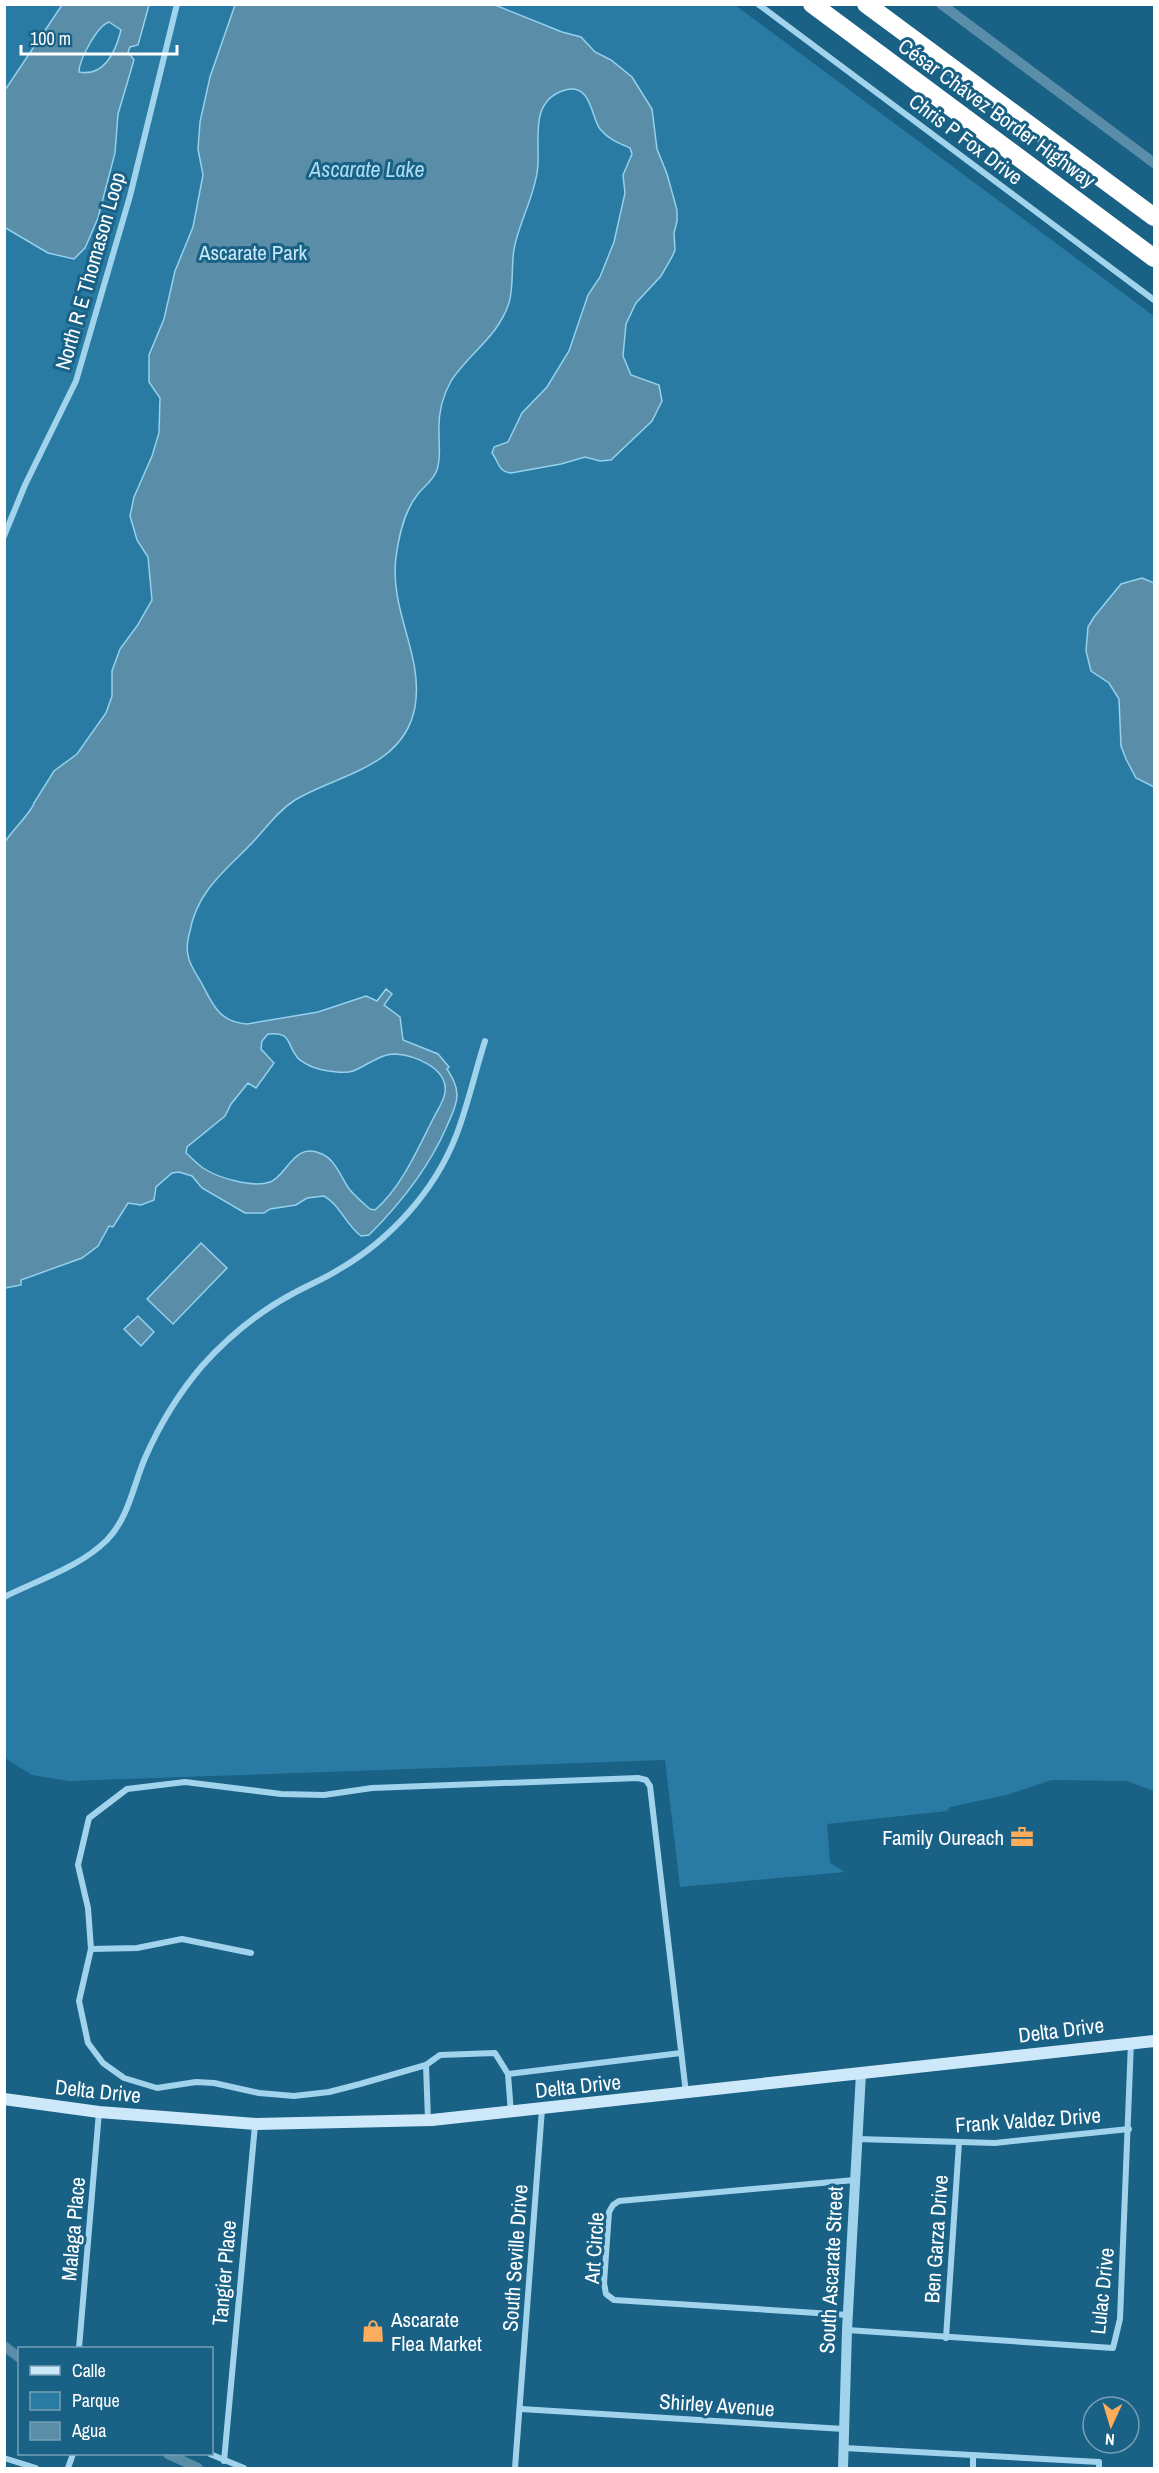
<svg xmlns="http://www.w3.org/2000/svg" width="1159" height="2473" viewBox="0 0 1159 2473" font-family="'Archivo Narrow',sans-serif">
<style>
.green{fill:#297ba3}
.water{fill:#5a8da8;stroke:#93d1ee;stroke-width:1.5;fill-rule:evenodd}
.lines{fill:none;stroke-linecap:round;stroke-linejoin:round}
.canal{stroke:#5a8da8;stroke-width:10}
.minor{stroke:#a1d3ec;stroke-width:6}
.tertiary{stroke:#a1d3ec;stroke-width:10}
.secondary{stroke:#cde9f9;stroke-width:12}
.motorway{stroke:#fff;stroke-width:18}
.labels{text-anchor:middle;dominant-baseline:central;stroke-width:6;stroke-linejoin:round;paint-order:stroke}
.street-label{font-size:21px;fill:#fff;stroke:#1a6186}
.park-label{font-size:21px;fill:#c6e8f9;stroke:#1a6186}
.poi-label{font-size:21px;fill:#fff;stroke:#1a6186;text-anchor:end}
.water-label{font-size:22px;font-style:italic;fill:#acdcf4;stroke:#1a6186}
</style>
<rect width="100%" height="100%" fill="#1a6186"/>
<!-- green -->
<polygon class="green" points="5,5 735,5 1154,316 1154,1791 1127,1781 1052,1780 1006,1795 950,1807 947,1811 827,1824 830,1863 845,1872 680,1887 665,1760 69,1781 32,1775 5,1758"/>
<!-- water -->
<g class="water">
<path d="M62 5H149L138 45 130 47 128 52 134 60 118 114 115 153 98 218 85 248 74 259 48 253 4 227 5 90ZM109 22 121 30C116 50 105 77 79 72 79 60 97 26 109 22Z"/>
<path d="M235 5H495L562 32 581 37 595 52 611 60 632 77 652 109 657 149 667 174 677 210V221L674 233 675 250 672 257 661 276 636 303 626 324 623 356 631 375 659 385 662 401 652 421 611 460 600 461 585 457 561 464 511 473C498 472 499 462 492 453L494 447 508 442 522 413 547 387 569 351 588 295 600 277 614 242 625 193 623 175 632 154 630 148C618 143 608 139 600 129 591 118 592 80 562 91 527 104 542 146 537 173 533 199 519 223 514 249 511 267 514 285 509 303 498 337 469 353 451 381 442 397 438 415 439 434 439 447 441 458 437 470 433 481 425 485 418 494 404 511 399 535 396 557 389 611 424 655 415 707 404 767 339 774 295 800 278 811 266 828 252 843 226 870 197 891 190 931 188 938 186 947 188 955 189 964 196 974 201 982 213 1005 219 1022 247 1024L318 1012 366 996 377 1001 386 989 392 994 384 1005 400 1017 403 1040 438 1054 449 1067 447 1069C452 1077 457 1085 457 1095 457 1106 451 1116 447 1126 429 1168 401 1203 369 1235L361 1236C346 1225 340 1205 324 1196L307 1198 296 1205 270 1209 264 1213H245L202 1188 192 1176 179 1172 172 1173 156 1187 154 1200 141 1205 128 1203 113 1227 109 1226 98 1246 82 1258 21 1280V1285L5 1288V842C12 830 32 812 34 803L54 771 77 754 106 713 112 696V671L120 649 137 626 152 600 148 557 137 540 130 516 134 497 152 456 159 433 160 398 149 382V355L164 319 175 271 193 227 203 175 198 149 200 122 210 77ZM268 1034C292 1032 286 1043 297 1057 300 1061 311 1067 316 1068 324 1071 345 1074 353 1071 366 1066 380 1054 395 1054 414 1055 448 1068 445 1092 444 1101 438 1109 434 1117 418 1148 402 1187 375 1210L370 1209C363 1203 356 1197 350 1190 341 1178 336 1160 322 1154 293 1141 288 1175 270 1182 253 1188 218 1178 203 1168 197 1164 192 1158 186 1153L187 1147 225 1116 231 1104 248 1083 256 1088 274 1063 261 1049 262 1041Z"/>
<polygon points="1142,578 1154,583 1154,787 1136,778 1126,759 1121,746 1119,699 1109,683 1091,671 1086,651 1088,627 1094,617 1121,584"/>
<polygon points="201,1243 227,1268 173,1324 147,1299"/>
<polygon points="138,1316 154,1332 141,1346 124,1329"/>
</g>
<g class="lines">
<!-- canal -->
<g class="canal">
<polyline points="941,4 1154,163"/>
<polyline points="4,2346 20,2358"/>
<polyline points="168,2454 198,2468"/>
</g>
<!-- minor -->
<g class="minor">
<polyline points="758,4 1154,300"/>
<polyline points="4,536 25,485 76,381 130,196 177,4"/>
<path d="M4 1597C38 1580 80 1567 107 1540 129 1517 133 1486 145 1458 159 1426 179 1393 202 1366 229 1336 258 1312 294 1293 308 1285 324 1279 338 1270 390 1240 434 1192 456 1136 468 1105 475 1072 485 1041"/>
<polyline points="91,1949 137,1948 182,1939 251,1953"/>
<polyline points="426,2065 428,2120"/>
<polyline points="508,2074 681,2053"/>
<polyline points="511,2113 508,2074 495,2053 440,2055 426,2065 360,2084 329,2092 294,2096 259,2093 214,2083 196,2082 157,2088 124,2078 103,2063 88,2043 79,2001 91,1949 88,1908 78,1865 89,1818 127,1789 185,1782 281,1794 324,1795 372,1788 638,1778 646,1780 650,1786 686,2093"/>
<polyline points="857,2139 995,2143 1129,2129"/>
<polyline points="848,2315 614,2300 606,2294 604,2283 609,2212 613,2205 619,2201 855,2180"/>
<polyline points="847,2330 1113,2348 1120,2319 1131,2042"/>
<polyline points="946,2338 959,2143"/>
<polyline points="79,2348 99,2112"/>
<polyline points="521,2409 844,2429"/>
<polyline points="844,2448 1099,2462 1099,2468"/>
<polyline points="210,2454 244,2468"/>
<polyline points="4,2458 36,2468"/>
<polyline points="224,2461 255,2125"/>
<polyline points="68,2468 73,2454"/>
<polyline points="515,2468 542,2109"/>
<polyline points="973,2468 973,2455"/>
</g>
<!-- tertiary -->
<polyline class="tertiary" points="843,2468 847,2330 861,2073"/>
<!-- secondary -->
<polyline class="secondary" points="4,2099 99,2112 256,2124 432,2120 1154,2041"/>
<!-- motorway -->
<g class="motorway">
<polyline points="812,4 1154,258"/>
<polyline points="866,4 1154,217"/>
</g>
</g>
<!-- icons -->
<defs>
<g id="office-bare" transform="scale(1.8)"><path d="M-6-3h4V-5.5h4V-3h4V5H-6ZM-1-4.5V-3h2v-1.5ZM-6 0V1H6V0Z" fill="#ffac5c" stroke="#1a6186" stroke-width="2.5" paint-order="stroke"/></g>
<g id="shop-bare" transform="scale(1.8)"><path d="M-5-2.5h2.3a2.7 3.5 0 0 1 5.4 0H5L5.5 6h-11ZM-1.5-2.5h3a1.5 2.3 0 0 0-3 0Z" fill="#ffac5c" stroke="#1a6186" stroke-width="2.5" paint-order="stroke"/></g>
</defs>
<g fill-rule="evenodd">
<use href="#office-bare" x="1022" y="1837"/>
<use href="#shop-bare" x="373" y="2331"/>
</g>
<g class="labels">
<!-- street labels -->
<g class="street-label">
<text transform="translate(997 113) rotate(36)">César Chávez Border Highway</text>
<text transform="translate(966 139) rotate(37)">Chris P Fox Drive</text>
<text transform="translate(90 271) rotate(-74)">North R E Thomason Loop</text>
<text transform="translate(1061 2030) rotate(-7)">Delta Drive</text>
<text transform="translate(578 2086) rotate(-6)">Delta Drive</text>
<text transform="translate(98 2091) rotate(6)">Delta Drive</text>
<text transform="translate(1028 2120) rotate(-4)">Frank Valdez Drive</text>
<text transform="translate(73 2229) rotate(-85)">Malaga Place</text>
<text transform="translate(936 2239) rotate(-86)">Ben Garza Drive</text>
<text transform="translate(594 2248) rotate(-86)">Art Circle</text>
<text transform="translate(515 2258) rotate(-86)">South Seville Drive</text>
<text transform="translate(831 2270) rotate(-87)">South Ascarate Street</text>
<text transform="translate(224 2273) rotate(-85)">Tangier Place</text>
<text transform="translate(1102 2291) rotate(-84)">Lulac Drive</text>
<text transform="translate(717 2405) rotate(4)">Shirley Avenue</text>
</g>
<!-- park labels -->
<g class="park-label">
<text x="253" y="252">Ascarate Park</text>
</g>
<!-- poi labels -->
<g class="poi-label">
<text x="1004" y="1837">Family Oureach</text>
<text x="391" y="2319" text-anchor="start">Ascarate<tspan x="391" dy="24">Flea Market</tspan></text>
</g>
<!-- water labels -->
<g class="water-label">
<text x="367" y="169">Ascarate Lake</text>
</g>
</g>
<!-- border -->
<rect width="1159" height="2473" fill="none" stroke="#ffffff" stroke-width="12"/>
<!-- legend -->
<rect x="18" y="2347" width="195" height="108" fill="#1a6186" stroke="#76a0b6" stroke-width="1.5"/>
<rect x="30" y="2366" width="30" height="9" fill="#cde9f9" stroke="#76a0b6" stroke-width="1.5"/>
<text x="72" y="2377" font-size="18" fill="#ffffff">Calle</text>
<rect x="30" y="2392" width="30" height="18" fill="#297ba3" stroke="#76a0b6" stroke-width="1.5"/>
<text x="72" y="2407" font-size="18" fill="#ffffff">Parque</text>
<rect x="30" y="2422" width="30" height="18" fill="#5a8da8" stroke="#76a0b6" stroke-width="1.5"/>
<text x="72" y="2437" font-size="18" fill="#ffffff">Agua</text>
<!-- north arrow -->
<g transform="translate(1111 2425) rotate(184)"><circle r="28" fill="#1a6186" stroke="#76a0b6" stroke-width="1.5"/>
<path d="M0-4.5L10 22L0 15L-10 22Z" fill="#ffac5c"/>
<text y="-9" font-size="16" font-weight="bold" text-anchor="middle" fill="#ffffff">N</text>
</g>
<!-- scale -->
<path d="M21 45v9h156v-9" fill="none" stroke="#ffffff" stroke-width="3"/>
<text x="30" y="45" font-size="18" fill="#ffffff" stroke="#1a6186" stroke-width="4.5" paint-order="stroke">100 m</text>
</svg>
